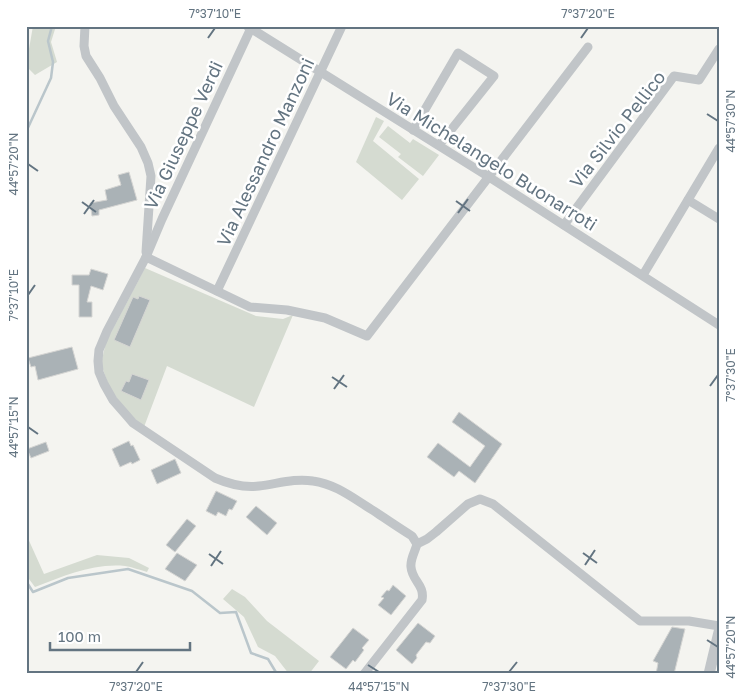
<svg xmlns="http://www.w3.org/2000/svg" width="745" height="700" viewBox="0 0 745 700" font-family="'Golos Text',sans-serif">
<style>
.green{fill:#d5dbd1}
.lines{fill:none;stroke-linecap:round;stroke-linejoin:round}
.stream{stroke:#bac6cb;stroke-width:2.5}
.building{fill:#aab2b6;stroke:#d5d5d3}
.minor{stroke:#c1c5c8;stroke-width:9}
.tertiary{stroke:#c1c5c8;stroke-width:11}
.ticks{fill:none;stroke:#637481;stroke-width:2}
.labels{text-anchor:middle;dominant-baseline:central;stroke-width:5;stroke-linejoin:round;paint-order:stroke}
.street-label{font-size:18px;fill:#637481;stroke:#fff}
.neatline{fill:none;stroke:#637481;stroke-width:2}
.ticks-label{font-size:12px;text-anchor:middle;fill:#637481}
</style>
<rect width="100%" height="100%" fill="#f4f4f0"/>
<!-- green -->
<g class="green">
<polygon points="33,26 56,26 51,42 57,62 35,75 26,66"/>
<polygon points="376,117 384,121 373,141 419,179 402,200 356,162"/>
<polygon points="388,126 410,143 413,139 439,155 423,176 398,157 401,154 379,137"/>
<polygon points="145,268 256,316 283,319 293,315 254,407 167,366 144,427 128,413 110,389 101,364 106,342"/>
<path d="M26 534 44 574 97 555 129 558 149 568 147 572C140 570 132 567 125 566 93 563 64 576 35 587L26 575Z"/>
<polygon points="232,589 245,597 267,621 319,661 309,674 289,674 275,656 258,647 244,617 223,599"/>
</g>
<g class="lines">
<!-- stream -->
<g class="stream">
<polyline points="26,132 51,78 53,62 48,41 52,26"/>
<polyline points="26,581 33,592 68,578 128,569 192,591 220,613 236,612 251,653 268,659 277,674"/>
</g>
</g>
<!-- building -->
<g class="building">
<polygon points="129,172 137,200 99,210 99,215 92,216 90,203 107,200 105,190 121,185 118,175"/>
<polygon points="91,269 108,274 103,290 91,286 87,302 92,302 92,317 79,317 79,285 72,285 72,275 89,275"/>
<polygon points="139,296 150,300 130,347 114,340 133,297 138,299"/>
<polygon points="72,347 78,369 38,380 35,366 31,367 28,358"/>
<polygon points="132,374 149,380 141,400 121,391 126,381 129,382"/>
<polygon points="459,412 502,444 475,483 459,471 454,477 427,457 438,443 470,467 485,446 452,422"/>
<polygon points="129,441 131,446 133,445 140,460 132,464 131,462 120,467 112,449"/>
<polygon points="46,442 49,451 31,458 27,449"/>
<polygon points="175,459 181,473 157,484 151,470"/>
<polygon points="216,491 237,501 232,510 229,509 226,516 218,512 216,516 206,511"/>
<polygon points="256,506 277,523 267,535 246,517"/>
<polygon points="187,519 196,526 175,552 166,545"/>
<polygon points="177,553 197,565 185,581 165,569"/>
<polygon points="393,585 406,596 391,615 378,605 384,598 381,597 387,590 389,591"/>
<polygon points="418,623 435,636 430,643 426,642 416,655 417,658 412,664 396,650"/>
<polygon points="672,627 685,629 674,674 656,674 658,663 653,661"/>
<polygon points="353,628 369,640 362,648 364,650 355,662 353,660 346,669 330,657"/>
</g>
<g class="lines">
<!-- minor -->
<g class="minor">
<polyline points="85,26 84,46 86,56 100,78 114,106 141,147 148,163 151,176 146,252"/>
<polyline points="247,26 489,177 719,325"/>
<path d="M252 26 162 219 146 257 107 331 99 350 98 361 99 372 104 384 113 400 127 416 133 423 215 478C229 484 244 488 259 486 277 484 294 478 313 481 336 484 354 499 374 511 386 519 399 528 412 536L417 544C415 552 410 559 411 567 412 581 425 585 422 600L364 674"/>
<polyline points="413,130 458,53 494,76 439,145"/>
<polyline points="688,200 719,219"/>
<polyline points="564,225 674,76 699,80 719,49"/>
<polyline points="146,257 250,307 287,310 325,318 367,336 588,47"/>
<polyline points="643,275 719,148"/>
<polyline points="217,291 342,26"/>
<polyline points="417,544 427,539 436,532 468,504 480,499 493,504 640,621 689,621 719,626"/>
</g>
<!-- tertiary -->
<polyline class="tertiary" points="709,674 719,632"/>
</g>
<!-- ticks -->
<path class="ticks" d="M208 38 215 28M581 38 588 28M707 114 718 121M28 164 38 171M456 201 470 211M82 202 96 212M458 213 468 199M84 214 94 200M28 295 35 285M332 377 347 387M710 386 718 375M334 389 344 375M28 427 38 434M583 553 597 563M209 554 223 564M585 565 595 550M211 566 221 551M707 640 718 647M368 665 379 672M136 672 143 662M509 672 517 662"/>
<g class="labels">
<!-- street labels -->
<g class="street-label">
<text transform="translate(617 129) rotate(-52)">Via Silvio Pellico</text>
<text transform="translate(183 135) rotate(-65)">Via Giuseppe Verdi</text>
<text transform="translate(265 152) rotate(-65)">Via Alessandro Manzoni</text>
<text transform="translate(492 161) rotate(32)">Via Michelangelo Buonarroti</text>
</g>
</g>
<!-- border -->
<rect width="745" height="700" fill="none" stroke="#ffffff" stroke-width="55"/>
<!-- scale -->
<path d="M50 642v8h140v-8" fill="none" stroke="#637481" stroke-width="2.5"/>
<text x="58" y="642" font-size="15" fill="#637481" stroke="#ffffff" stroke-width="4" paint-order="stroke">100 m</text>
<rect x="28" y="28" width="690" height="644" class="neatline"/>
<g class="ticks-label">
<text x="215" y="18">7°37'10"E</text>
<text x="588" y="18">7°37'20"E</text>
<text transform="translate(731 121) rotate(-90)" y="4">44°57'30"N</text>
<text transform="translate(14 164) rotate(-90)" y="4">44°57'20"N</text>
<text transform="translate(14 295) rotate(-90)" y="4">7°37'10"E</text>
<text transform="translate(731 375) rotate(-90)" y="4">7°37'30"E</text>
<text transform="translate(14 427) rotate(-90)" y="4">44°57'15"N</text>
<text transform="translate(731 647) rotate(-90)" y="4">44°57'20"N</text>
<text x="136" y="691">7°37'20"E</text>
<text x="379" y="691">44°57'15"N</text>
<text x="509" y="691">7°37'30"E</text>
</g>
</svg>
